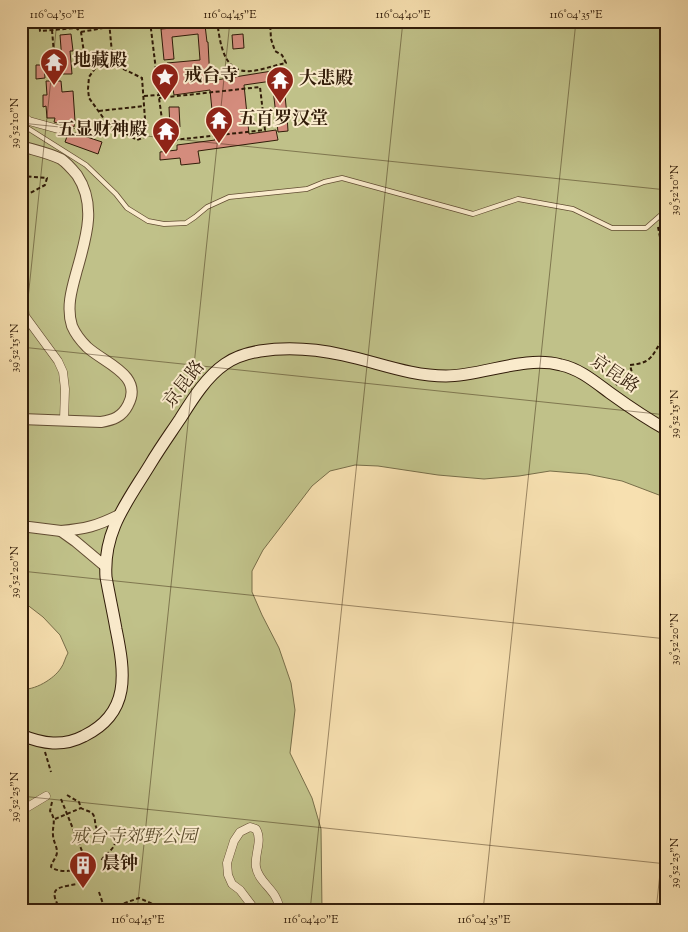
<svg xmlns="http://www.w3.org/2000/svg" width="688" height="932" viewBox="0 0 688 932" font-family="'Sorts Mill Goudy','Noto Serif SC',serif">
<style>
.green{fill:#c0c189;stroke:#786e49}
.building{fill:#d48c7d;stroke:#311c09}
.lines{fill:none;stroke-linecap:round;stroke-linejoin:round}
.service-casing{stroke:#624d33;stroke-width:5.5}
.minor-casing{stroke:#624d33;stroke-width:9}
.tertiary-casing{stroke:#624d33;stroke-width:12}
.secondary-casing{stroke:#311c09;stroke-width:13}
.path{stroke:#311c09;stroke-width:2;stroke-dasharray:4 2.5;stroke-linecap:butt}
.service{stroke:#faebcc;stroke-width:4}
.minor{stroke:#faebcc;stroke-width:8}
.tertiary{stroke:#faebcc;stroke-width:10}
.secondary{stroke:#faebcc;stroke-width:11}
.ticks{fill:none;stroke:#311c09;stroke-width:1;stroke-opacity:0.45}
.labels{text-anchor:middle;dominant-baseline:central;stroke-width:4;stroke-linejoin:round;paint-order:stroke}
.poi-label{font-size:18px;font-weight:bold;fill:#311c09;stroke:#faebcc;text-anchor:start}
.street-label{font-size:18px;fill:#311c09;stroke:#faebcc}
.park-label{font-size:18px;font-style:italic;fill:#5c4e2f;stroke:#faebcc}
.neatline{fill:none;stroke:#311c09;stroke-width:2}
.ticks-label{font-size:12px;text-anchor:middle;fill:#311c09}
</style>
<rect width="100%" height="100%" fill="#f7e0b0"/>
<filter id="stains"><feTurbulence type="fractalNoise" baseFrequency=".004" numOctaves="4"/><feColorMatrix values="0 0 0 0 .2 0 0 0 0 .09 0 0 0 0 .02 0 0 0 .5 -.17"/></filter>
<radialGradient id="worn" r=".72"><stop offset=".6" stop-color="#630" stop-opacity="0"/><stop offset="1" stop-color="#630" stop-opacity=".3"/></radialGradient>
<!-- green -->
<path class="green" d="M21 21H667V497L659 495 622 481 587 474 550 471 519 476 484 479 438 475 378 466 355 465 330 471 312 486 263 550 252 571V592L262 615 279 648 291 683 295 710 290 753 312 798 321 829 322 911H21V689C34 691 54 679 61 668 64 664 65 658 68 653L60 635 43 617 21 600Z"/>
<!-- building -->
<g class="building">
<polygon points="205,25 207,42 208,42 210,81 272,71 273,76 283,75 287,116 288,131 278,132 272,81 244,85 249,134 276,130 278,140 198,151 200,163 181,165 180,158 160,160 160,152 177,150 177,145 215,140 210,90 174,95 171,77 168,77 167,63 200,60 198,34 172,37 174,59 164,60 161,29"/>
<polygon points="71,34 73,51 70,51 72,74 63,74 60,35"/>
<polygon points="243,34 244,48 233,49 232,35"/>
<polygon points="36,65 44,65 45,78 36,79"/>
<polygon points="46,81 61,81 62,92 73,91 75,121 74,127 54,122 55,118 47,118 46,106 43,107 43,95 47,95"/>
<polygon points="169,107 179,107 180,127 170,128"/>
<polygon points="69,131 102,142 98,154 65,142"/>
</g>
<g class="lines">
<!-- service casing -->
<g class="service-casing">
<polyline id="service" points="21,127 29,129 86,165 116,194 127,208 148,221 164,224 186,223 195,217 207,207 229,197 307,189 324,182 342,178 473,214 518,199 573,209 612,228 646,228 662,214 667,206"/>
</g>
<!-- minor casing -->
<g class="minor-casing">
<g id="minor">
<polyline points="21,115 29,121 58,129"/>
<polyline points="24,305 25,316 58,361 63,372 65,389 64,420"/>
<polyline points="21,811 46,796"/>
<path d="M256 911 240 890 232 884 228 875 227 863 234 841 240 832 250 827 256 829C263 841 254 854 256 867 258 879 269 886 275 896 278 901 279 906 281 911"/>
</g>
</g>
<!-- tertiary casing -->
<g class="tertiary-casing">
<g id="tertiary">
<path d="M21 146C34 150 49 153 61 159 67 163 72 169 77 175 97 205 86 238 77 270 72 288 66 307 72 326 75 333 82 342 87 347 104 363 144 375 128 405 122 417 113 420 101 422L21 419"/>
<polyline points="21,526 61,531"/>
<path d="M106 567 75 541 61 531C85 529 97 526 119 515"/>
</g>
</g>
<!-- secondary casing -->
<g class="secondary-casing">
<path id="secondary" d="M21 735C43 744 63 747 84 736 131 713 125 673 116 629 113 612 109 594 106 577 103 530 128 501 151 463 160 448 170 434 180 419 192 400 206 377 225 364 235 357 248 353 260 351 287 347 316 349 343 355 377 362 410 376 446 376 483 376 524 355 561 365 580 369 595 382 610 393 628 406 647 419 667 430"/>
</g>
<!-- path -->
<g class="path">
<polyline points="39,21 40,31 76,28 81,32 84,53 97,59 96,67 89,77 88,89 89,98 107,123 137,140 145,137 145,119 142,78 113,64 109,21"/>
<polyline points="150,21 159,95 159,98 165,141 265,130 260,87 159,98"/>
<path d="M217 21C220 42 223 74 251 71 263 70 275 65 286 63L282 55 275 51 271 39 270 21"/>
<polyline points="52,30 56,77"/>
<polyline points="81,32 109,27"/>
<polyline points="97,59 113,64"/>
<polyline points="144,96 159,95"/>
<polyline points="99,111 144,106"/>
<polyline points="21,176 47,178 45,185 21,198"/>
<polyline points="21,203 27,204 25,209"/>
<polyline points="658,227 662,247 667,255"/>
<path d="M616 385 617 384 632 380 633 377 630 365C649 363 651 359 660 343H667"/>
<polyline points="45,752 51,772"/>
<path d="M67 795 79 802 81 808C84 810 89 811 92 813 97 818 93 827 99 831 104 834 114 835 115 842 115 849 104 855 101 861"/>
<polyline points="61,799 86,861"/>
<path d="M52 802 50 811C57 821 52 825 53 835 53 841 57 846 57 852 57 857 52 861 51 867 58 872 69 872 77 869"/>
<polyline points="55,819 81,808"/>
<polyline points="99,892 105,910 139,898 169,911"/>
<path d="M61 911C48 888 55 888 77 884"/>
</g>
<!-- service -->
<use href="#service" class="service"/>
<!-- minor -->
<use href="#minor" class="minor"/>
<!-- tertiary -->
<use href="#tertiary" class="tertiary"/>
<!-- secondary -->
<use href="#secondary" class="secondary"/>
</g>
<!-- ticks -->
<path class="ticks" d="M21 123 667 190M21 347 667 415M21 366 57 21M21 571 667 639M21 796 667 864M137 911 230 21M310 911 403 21M483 911 576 21M656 911 667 807"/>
<!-- icons -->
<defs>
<g id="temple-pin" transform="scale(1.4375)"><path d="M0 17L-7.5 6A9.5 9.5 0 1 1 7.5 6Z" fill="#8f2418" stroke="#faebcc"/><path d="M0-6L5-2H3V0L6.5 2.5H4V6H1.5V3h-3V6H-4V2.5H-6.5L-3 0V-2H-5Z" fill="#fff"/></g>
<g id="sight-pin" transform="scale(1.4375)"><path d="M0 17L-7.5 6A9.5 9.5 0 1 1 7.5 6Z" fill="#8f2418" stroke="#faebcc"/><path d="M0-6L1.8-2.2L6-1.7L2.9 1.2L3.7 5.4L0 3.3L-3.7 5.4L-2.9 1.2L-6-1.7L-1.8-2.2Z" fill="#fff"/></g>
<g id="building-pin" transform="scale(1.4375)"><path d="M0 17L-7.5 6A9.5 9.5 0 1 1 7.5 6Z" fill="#8f2418" stroke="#faebcc"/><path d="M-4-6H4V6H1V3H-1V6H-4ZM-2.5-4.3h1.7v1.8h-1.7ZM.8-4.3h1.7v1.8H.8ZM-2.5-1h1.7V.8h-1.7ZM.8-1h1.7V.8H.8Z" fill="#fff"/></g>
</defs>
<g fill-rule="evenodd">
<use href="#temple-pin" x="54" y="62"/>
<use href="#sight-pin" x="165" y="77"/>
<use href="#temple-pin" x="280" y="80"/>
<use href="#temple-pin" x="219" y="120"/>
<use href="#temple-pin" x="166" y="131"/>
<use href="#building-pin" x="83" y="865"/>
</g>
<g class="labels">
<!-- poi labels -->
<g class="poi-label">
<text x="73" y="62">地藏殿</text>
<text x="184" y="77">戒台寺</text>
<text x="299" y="80">大悲殿</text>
<text x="238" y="120">五百罗汉堂</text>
<text x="147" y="131" text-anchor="end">五显财神殿</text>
<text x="102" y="865">晨钟</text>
</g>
<!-- street labels -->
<g class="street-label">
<text transform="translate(614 375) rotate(34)">京昆路</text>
<text transform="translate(185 385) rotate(-52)">京昆路</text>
</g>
<!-- park labels -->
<g class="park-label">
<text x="134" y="838">戒台寺郊野公园</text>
</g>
</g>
<!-- margin -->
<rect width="688" height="932" fill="none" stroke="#f7e0b0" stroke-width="55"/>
<rect x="28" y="28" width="632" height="876" class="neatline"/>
<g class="ticks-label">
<text x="57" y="18">116°04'50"E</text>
<text x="230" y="18">116°04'45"E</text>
<text x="403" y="18">116°04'40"E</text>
<text x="576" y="18">116°04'35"E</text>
<text transform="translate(14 123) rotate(-90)" y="4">39°52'10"N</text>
<text transform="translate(674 190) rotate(-90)" y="4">39°52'10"N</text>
<text transform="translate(14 348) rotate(-90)" y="4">39°52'15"N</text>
<text transform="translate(674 414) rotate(-90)" y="4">39°52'15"N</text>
<text transform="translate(14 572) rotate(-90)" y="4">39°52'20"N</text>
<text transform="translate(674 639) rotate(-90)" y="4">39°52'20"N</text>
<text transform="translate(14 797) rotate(-90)" y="4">39°52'25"N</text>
<text transform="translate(674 863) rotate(-90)" y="4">39°52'25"N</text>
<text x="138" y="923">116°04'45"E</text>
<text x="311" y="923">116°04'40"E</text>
<text x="484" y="923">116°04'35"E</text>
</g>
<rect width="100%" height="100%" filter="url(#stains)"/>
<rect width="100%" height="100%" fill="url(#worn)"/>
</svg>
